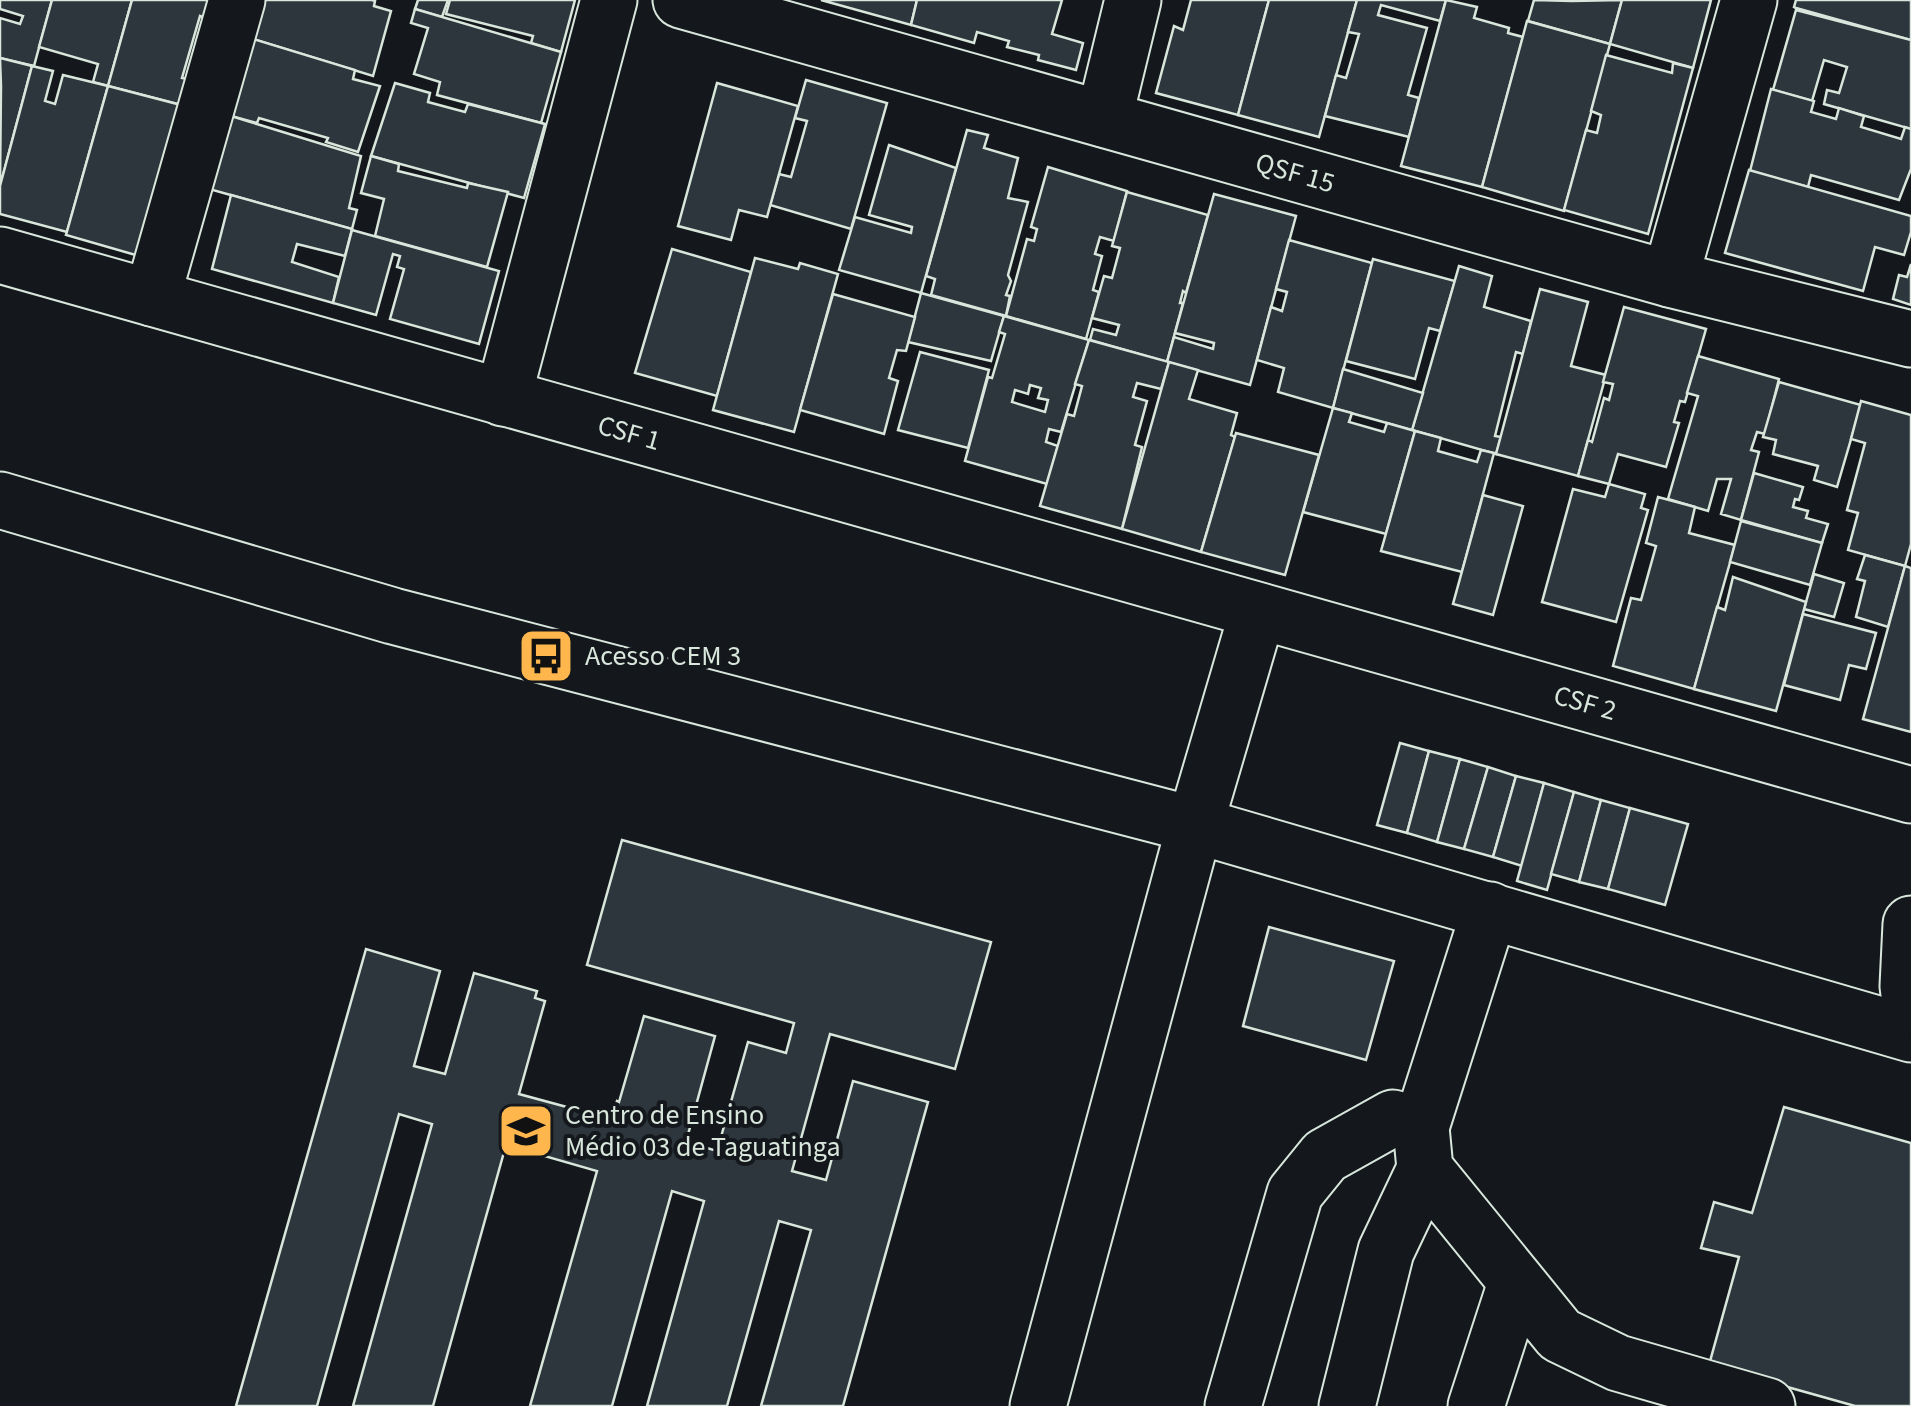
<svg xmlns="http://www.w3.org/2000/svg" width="1911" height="1406" viewBox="0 0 1911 1406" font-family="'Source Sans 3',sans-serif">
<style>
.building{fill:#2c363c;stroke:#d8e6dc;stroke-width:2.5;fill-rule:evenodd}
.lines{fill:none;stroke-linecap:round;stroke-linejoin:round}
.minor-casing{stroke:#d8e6dc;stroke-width:59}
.minor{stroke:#14181c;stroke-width:55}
.labels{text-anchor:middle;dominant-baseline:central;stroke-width:8;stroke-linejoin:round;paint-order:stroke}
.street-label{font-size:28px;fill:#d8e6dc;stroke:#14181c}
.poi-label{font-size:28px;fill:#d8e6dc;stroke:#14181c;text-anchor:start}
</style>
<rect width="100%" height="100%" fill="#14181c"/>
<!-- building -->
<g class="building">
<polygon points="0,0 52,0 34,66 0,58 0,18 20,24 23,16 0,9"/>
<polygon points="52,0 132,0 108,86 93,82 98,64 39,47"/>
<polygon points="132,0 210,0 205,18 200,16 182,78 188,79 181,105 108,86"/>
<polygon points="260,0 372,0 375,1 374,6 391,11 373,76 250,38"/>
<polygon points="418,0 448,0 442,17 415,9"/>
<polygon points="450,0 575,0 561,52 531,43 533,36 446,14"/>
<polygon points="821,0 917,0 911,25"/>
<polygon points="917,0 1062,0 1052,34 1083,43 1076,70 1038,60 1039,55 1007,47 1009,41 977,32 974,43 911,25"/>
<polygon points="1191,0 1269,0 1238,115 1156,93 1174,26 1183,30"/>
<polygon points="1269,0 1357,0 1319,137 1238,115"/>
<polygon points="1357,0 1446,0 1440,21 1381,5 1378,15 1427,28 1408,95 1419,98 1409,137 1325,116 1336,75 1346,78 1359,34 1348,32"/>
<polygon points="1446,0 1477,7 1474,18 1509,28 1508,33 1523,37 1482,187 1401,166"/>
<polygon points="1534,0 1572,1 1622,0 1610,44 1528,21"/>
<polygon points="1622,0 1711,0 1693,68 1610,44"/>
<polygon points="1796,0 1911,0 1911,40 1796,8 1794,7"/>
<polygon points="415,9 561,52 541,123 437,95 440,82 414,74 428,28 411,23"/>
<polygon points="1796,10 1911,40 1911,129 1824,104 1827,90 1839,93 1847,67 1824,60 1812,101 1773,90"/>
<polygon points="1527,21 1610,44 1564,211 1482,187"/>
<polygon points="250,38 355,70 353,79 380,86 358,152 326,142 328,138 259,118 257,123 231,116"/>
<polygon points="1606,55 1672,73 1673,63 1693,68 1648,234 1564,210 1586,130 1597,133 1601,115 1591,111"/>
<polygon points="0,58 32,66 0,186 1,86"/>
<polygon points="32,66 53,71 45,101 55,104 63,75 108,86 67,232 0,214 0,186"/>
<polygon points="806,80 887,103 851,229 770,205 779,174 791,177 807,121 795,118"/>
<polygon points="395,83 430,93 428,102 465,112 468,104 545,124 524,198 371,156"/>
<polygon points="717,83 798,106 767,217 739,210 731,240 678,226"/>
<polygon points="108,86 181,105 139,256 66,235"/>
<polygon points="1771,89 1814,101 1811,112 1836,119 1839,108 1864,116 1861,127 1901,139 1905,127 1911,129 1911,169 1899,200 1811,175 1808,187 1750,171"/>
<polygon points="231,116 361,156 349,208 357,210 352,229 209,189"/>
<polygon points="967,130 988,135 984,148 1018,158 1008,198 1028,202 1008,275 1011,281 1006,295 1010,296 1006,316 931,295 935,279 926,276"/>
<polygon points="889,145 956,168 921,293 839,270 855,217 911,233 912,227 869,215"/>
<polygon points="371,156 399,164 398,171 467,188 468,183 508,192 487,267 375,236 384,199 361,193"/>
<polygon points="1048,167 1127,191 1114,241 1100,237 1095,254 1102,256 1093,290 1099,292 1086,339 1006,316 1027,239 1034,241 1037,229 1031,227"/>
<polygon points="1749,170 1911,216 1911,232 1904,255 1875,247 1863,291 1725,253"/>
<polygon points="1127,192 1208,215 1186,293 1183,291 1180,303 1183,303 1167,362 1090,340 1093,329 1116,335 1119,325 1092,318 1104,276 1112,278 1120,248 1112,246"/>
<polygon points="1214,194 1296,216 1250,385 1167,362 1174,337 1213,349 1214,343 1175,333"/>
<polygon points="231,195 352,229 345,256 297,244 292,262 339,277 333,303 212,269"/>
<polygon points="352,230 499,271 479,344 390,319 404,269 397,267 400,256 393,254 376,315 333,303"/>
<polygon points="1289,240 1372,263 1333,408 1278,392 1284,368 1257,360 1271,307 1282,311 1287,292 1276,289"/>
<polygon points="672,249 751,272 717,396 635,373"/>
<polygon points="755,258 798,269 800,263 838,274 794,432 713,410"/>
<polygon points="1373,259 1455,281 1440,331 1429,328 1415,379 1346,361"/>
<polygon points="1911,264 1911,305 1893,299 1899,275 1907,277"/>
<polygon points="1459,266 1492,276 1484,307 1531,321 1523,354 1516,352 1495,436 1501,437 1496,454 1412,430"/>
<polygon points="1540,289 1588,302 1571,366 1606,375 1578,476 1496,454"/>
<polygon points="921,293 1004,316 991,361 908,342"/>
<polygon points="833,294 915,317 906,351 897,350 889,378 898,381 884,434 800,410"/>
<polygon points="1624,307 1706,329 1685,402 1680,401 1674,422 1679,423 1666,467 1618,454 1609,484 1578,476 1588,440 1592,442 1604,398 1609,400 1613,384 1603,382"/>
<path d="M1004 316 1089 340 1061 432 1049 429 1046 442 1058 446 1047 484 965 461 988 377 992 378 1005 334 999 332ZM1030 385 1041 388 1038 398 1048 400 1045 412 1012 402 1015 390 1028 394Z"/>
<polygon points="1089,340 1169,362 1161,389 1137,383 1133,397 1147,401 1135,445 1142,447 1122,529 1040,506 1067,414 1074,416 1082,386 1075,384"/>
<polygon points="920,352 989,370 968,448 898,430"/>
<polygon points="1698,356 1779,379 1765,434 1757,432 1751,450 1759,452 1741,520 1721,514 1731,479 1717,479 1708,511 1668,499 1698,396 1687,393"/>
<polygon points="1169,362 1198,370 1189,399 1237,413 1231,435 1235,437 1201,552 1122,529"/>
<polygon points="1343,369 1423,393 1412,430 1333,408"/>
<polygon points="1779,382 1861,405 1837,487 1814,480 1818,466 1773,454 1776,440 1763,437"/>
<polygon points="1861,401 1911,415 1911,544 1905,566 1848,550 1858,513 1847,510 1865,443 1851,439"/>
<polygon points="1333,408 1352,413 1349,422 1384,432 1387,423 1415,431 1386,534 1303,512"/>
<polygon points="1415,431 1441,438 1438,451 1477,462 1481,450 1494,453 1462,572 1381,551"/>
<polygon points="1236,433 1319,455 1285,575 1201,552"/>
<polygon points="1754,473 1803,487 1799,500 1795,499 1793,507 1808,511 1806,518 1828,524 1822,543 1741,520"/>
<polygon points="1609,484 1645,494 1641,508 1648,510 1616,622 1542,602 1573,489 1605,497"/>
<polygon points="1483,495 1523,506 1493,615 1453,604"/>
<polygon points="1658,497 1695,507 1689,533 1735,545 1694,689 1613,666 1631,598 1641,600 1656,546 1646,543"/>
<polygon points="1741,521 1822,543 1810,585 1730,562"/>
<polygon points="1865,555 1905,566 1888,627 1856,617 1865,581 1857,579"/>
<polygon points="1905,566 1911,568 1911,732 1863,719"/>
<polygon points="1814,574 1844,583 1834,617 1804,609"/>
<polygon points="1733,577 1806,602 1776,711 1694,689 1717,607 1725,610"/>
<polygon points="1803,614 1876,633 1866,669 1849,665 1840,700 1784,685"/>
<polygon points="1400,743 1429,751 1407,833 1377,825"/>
<polygon points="1429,751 1460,759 1437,842 1407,833"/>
<polygon points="1460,759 1488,767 1464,849 1437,842"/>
<polygon points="1488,767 1516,776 1493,857 1464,849"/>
<polygon points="1516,776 1544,783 1522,866 1493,857"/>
<polygon points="1544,783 1574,792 1547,890 1517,881"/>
<polygon points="1574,792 1601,800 1579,882 1551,874"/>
<polygon points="1601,800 1630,808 1608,889 1579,882"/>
<polygon points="1630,808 1688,824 1665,905 1608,889"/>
<polygon points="622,840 991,942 955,1069 830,1034 792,1171 826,1180 853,1081 928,1102 843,1406 761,1406 811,1230 779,1221 727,1406 647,1406 704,1201 672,1191 612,1406 530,1406 597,1171 506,1145 433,1406 353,1406 432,1124 399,1114 317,1406 236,1406 366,949 440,971 414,1066 445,1074 474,973 537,991 535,998 545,1001 519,1094 611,1119 617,1101 619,1102 644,1016 715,1036 686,1142 717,1151 748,1042 786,1053 794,1023 587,965"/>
<polygon points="1269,927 1394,961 1366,1060 1243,1026"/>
<polygon points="1784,1107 1911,1143 1911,1406 1855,1406 1709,1365 1739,1257 1701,1248 1714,1202 1752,1213"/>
</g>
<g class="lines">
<!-- minor casing -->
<g class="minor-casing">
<g id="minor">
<polyline points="681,0 1670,279 1911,339"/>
<polyline points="1104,119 1133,0"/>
<polyline points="0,255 1911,795"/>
<polyline points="1670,279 1749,0"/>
<polyline points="152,298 237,0"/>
<polyline points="503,398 609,0"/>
<polyline points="0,500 393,616 1195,825 1911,1034"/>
<polyline points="1490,910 1421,1127 1425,1169 1560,1335 1618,1363 1767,1406"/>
<polyline points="1911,924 1908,986 1911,1011"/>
<polyline points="1038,1406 1195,825 1258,611"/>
<polyline points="1233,1406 1295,1193 1325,1156 1393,1118 1421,1127"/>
<polyline points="1347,1406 1386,1251 1425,1169"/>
<polyline points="1476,1406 1516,1283"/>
</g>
</g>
<!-- minor -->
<use href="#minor" class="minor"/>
</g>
<!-- icons -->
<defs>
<g id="bus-square" transform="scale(2.875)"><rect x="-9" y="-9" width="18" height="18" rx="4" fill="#ffb74d" stroke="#14181c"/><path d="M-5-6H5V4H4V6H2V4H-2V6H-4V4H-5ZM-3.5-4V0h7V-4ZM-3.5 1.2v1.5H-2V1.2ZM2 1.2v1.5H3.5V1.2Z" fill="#111"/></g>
<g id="school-square" transform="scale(2.875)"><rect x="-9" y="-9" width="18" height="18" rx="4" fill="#ffb74d" stroke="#14181c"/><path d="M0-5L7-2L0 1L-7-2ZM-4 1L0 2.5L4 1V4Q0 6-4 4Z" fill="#111"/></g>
</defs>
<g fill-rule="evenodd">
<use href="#bus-square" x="546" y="656"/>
<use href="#school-square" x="526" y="1131"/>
</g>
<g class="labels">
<!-- street labels -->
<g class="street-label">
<text transform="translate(1295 173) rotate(16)">QSF 15</text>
<text transform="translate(629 433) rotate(16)">CSF 1</text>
<text transform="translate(1585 703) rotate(16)">CSF 2</text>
</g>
<!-- poi labels -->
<g class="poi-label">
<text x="585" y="656">Acesso CEM 3</text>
<text x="565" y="1115">Centro de Ensino<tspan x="565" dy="32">Médio 03 de Taguatinga</tspan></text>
</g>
</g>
</svg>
